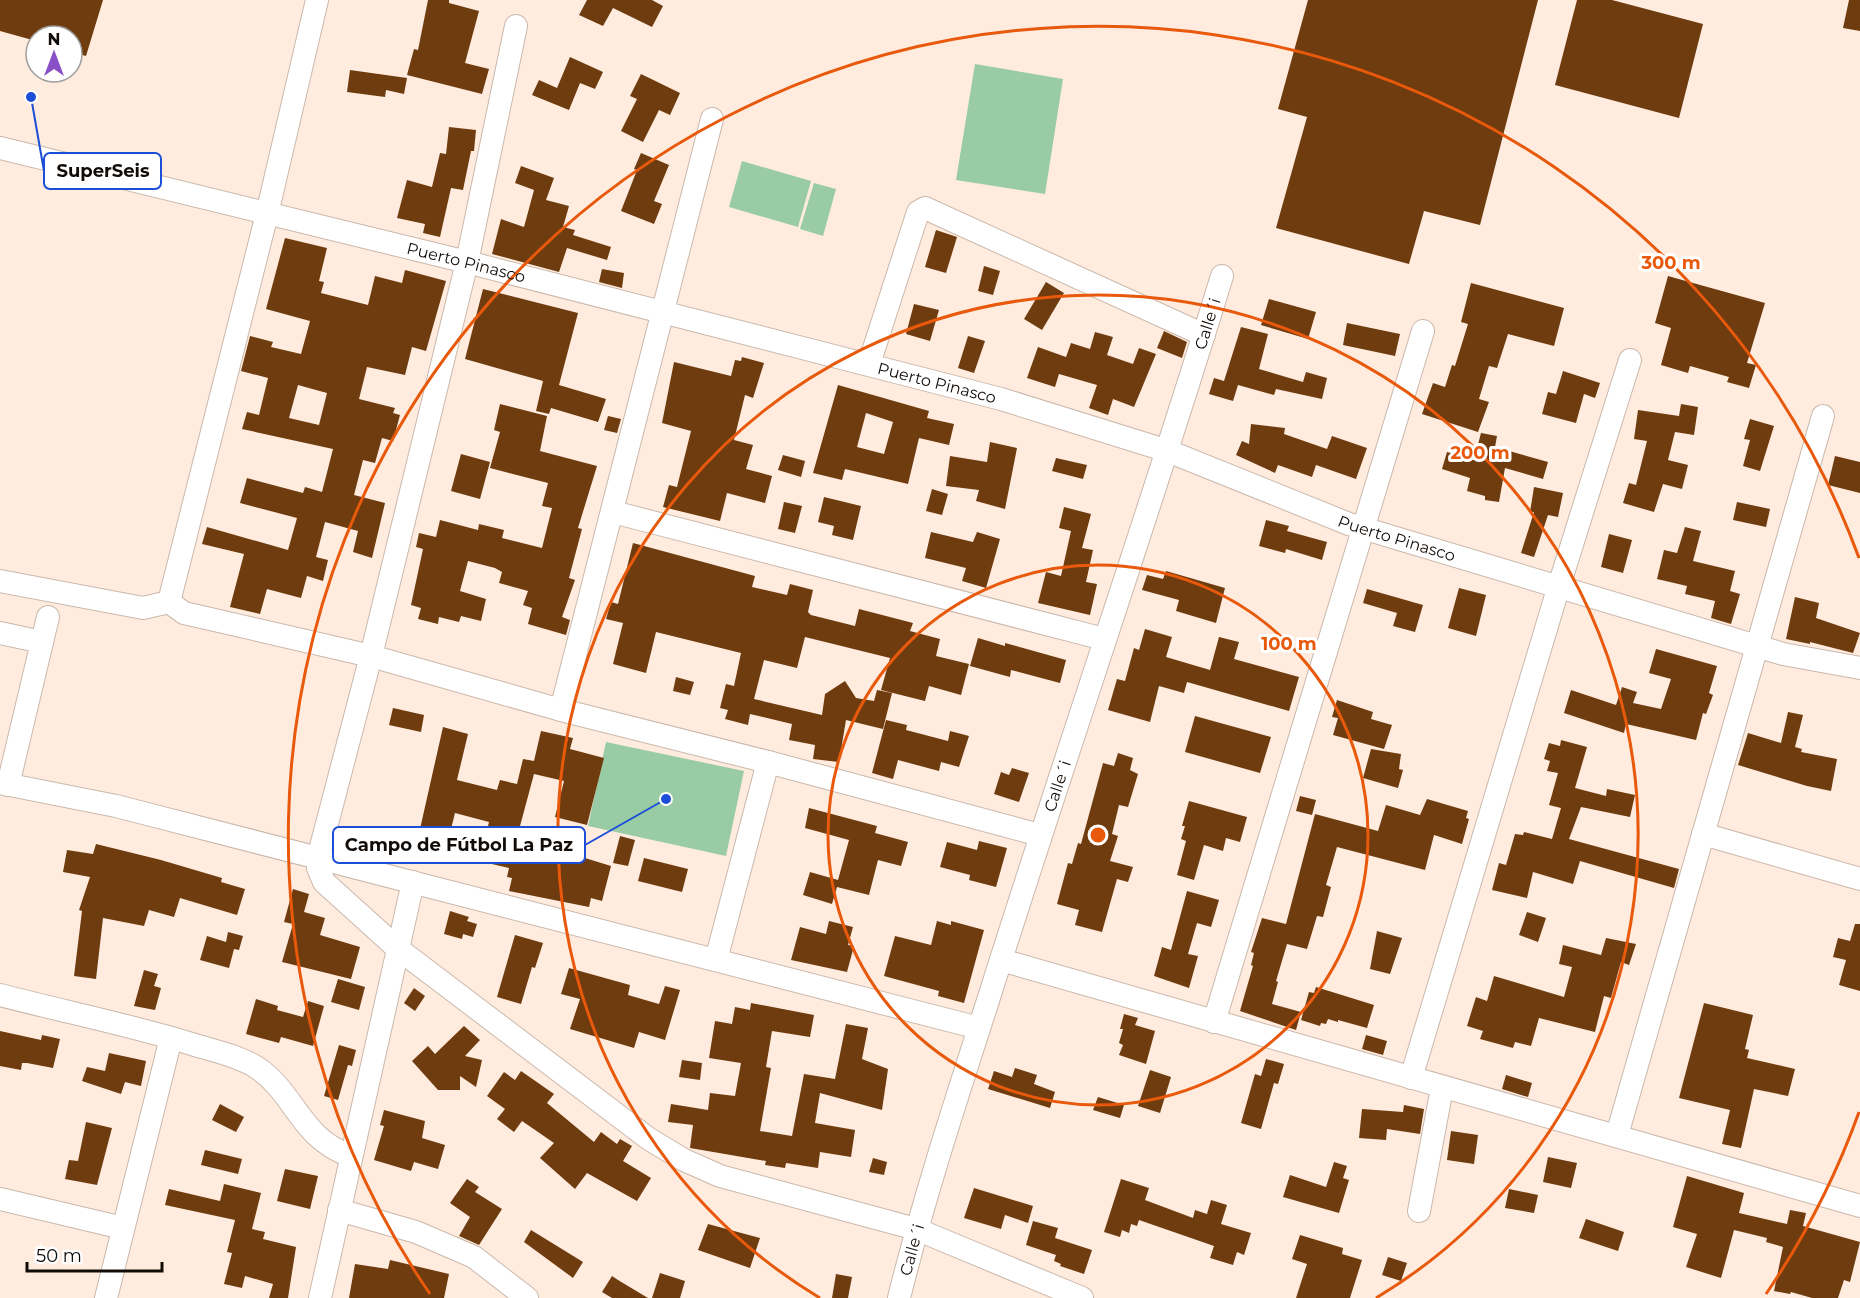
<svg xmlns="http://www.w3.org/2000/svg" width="1860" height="1298" viewBox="0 0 1860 1298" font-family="Montserrat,sans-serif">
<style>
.pitch{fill:#99cca5}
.building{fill:#6f3c0f;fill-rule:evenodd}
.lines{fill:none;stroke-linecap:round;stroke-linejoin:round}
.minor-casing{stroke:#cab8ac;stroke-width:24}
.minor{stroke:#fff;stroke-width:22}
.ring{fill:none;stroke:#e8590c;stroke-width:3}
.labels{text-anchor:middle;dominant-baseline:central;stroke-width:6;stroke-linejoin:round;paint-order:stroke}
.street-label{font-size:16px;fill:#120c08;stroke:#fff}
.centre{fill:#e8590c;stroke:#fff;stroke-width:3}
.ring-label{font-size:18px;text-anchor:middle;font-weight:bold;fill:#e8590c;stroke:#fff;stroke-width:6;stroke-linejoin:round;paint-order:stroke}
.leader{fill:none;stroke:#1d4ed8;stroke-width:2}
.callout-dot{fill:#1d4ed8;stroke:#fff;stroke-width:2}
.callout{fill:#fff;stroke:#1d4ed8;stroke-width:2}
.callout-label{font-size:18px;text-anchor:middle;font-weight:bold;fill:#120c08}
</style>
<rect width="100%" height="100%" fill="#ffecdf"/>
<!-- pitch -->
<g class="pitch">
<polygon points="975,64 1063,79 1045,194 956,180"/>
<polygon points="742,161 811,181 798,227 729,207"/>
<polygon points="814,183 836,189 823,236 800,229"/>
<polygon points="606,742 744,771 726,856 588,826"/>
</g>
<!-- building -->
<g class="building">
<polygon points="0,0 103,0 86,56 72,52 72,36 36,36 36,41 0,31"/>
<polygon points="428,0 449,0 449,3 479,11 465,63 489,69 482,94 407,75 414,49 418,50"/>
<polygon points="587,0 652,0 663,6 652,27 613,8 603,26 579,15"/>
<polygon points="1308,0 1538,0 1480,225 1424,211 1409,264 1276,228 1307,117 1278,109"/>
<polygon points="1577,0 1612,0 1703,24 1679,118 1555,85"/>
<polygon points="1849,0 1860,0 1860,31 1843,28"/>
<polygon points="570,57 603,72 595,89 580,83 569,110 532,95 539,80 557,88"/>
<polygon points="350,70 407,78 404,94 386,90 385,97 347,92"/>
<polygon points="641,74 680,93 670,115 659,110 643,142 621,131 637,99 630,96"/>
<polygon points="449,127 476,130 474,151 471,151 463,190 451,188 440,237 423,233 425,224 397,218 407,180 432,187 440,153 446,154"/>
<polygon points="641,153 669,165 654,201 662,204 654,224 621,211 637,170 634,169"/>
<polygon points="521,166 554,178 546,200 569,206 563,227 575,230 573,235 611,247 607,260 567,248 559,272 492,254 501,219 524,227 534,190 515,183"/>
<polygon points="936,230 957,237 946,273 925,267"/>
<path d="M285 238 327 248 319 281 324 282 321 293 368 305 375 276 402 283 405 270 446 281 426 351 412 347 405 375 367 367 359 399 395 408 393 413 400 415 393 441 382 438 375 463 363 460 354 495 385 503 372 558 353 552 358 531 325 522 316 557 328 560 323 581 307 576 301 598 267 589 260 614 230 607 244 554 202 544 207 527 288 550 297 518 240 503 247 478 303 493 305 487 322 492 333 449 242 429 247 412 259 415 268 378 241 371 250 336 273 342 271 347 301 354 310 321 266 309ZM298 385 327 393 319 425 289 418Z"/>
<polygon points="984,266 1000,271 993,295 978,291"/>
<polygon points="602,269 624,273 622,288 599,282"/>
<polygon points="1668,276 1765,303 1747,363 1756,365 1749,388 1727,382 1729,377 1690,366 1688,373 1661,365 1671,328 1655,323"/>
<polygon points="1046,282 1064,293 1042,330 1024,319"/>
<polygon points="1471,283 1564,308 1554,346 1508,334 1497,368 1489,366 1479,399 1489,402 1478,432 1422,414 1433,383 1445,387 1452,365 1455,366 1468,324 1461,322"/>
<polygon points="483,289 578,313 559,385 606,399 598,422 551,408 549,414 536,411 543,381 465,359"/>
<polygon points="1269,299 1316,312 1308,339 1261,325"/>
<polygon points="914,304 939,310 930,341 906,334"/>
<polygon points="1347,323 1400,334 1395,356 1343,345"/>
<polygon points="1241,327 1268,334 1259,369 1303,382 1306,372 1327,378 1322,399 1276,389 1274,395 1238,385 1233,401 1209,394 1214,378 1224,381"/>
<polygon points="1164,331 1187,342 1182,358 1157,348"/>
<polygon points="1095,332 1113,337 1107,355 1133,364 1139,348 1156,354 1134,407 1113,399 1108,415 1089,408 1097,385 1059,374 1055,387 1027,378 1038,347 1066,357 1071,343 1090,349"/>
<polygon points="968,336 985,341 974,373 958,368"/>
<polygon points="742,357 764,363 753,398 745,395 734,440 753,445 746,469 772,476 765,503 727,493 720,521 663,507 669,485 677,487 691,431 662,423 674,362 731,376 735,360 741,361"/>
<polygon points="1563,371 1600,383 1595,398 1584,394 1576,423 1542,414 1548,392 1556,394"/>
<path d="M838 385 929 411 927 418 954 424 949 445 919 438 908 484 845 469 842 480 813 473ZM866 413 893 422 884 454 857 447Z"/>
<polygon points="500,404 547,416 540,451 597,466 578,528 582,529 569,578 575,580 562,617 570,620 566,635 528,624 532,608 523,605 528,591 499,583 502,572 495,568 468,561 460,591 486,599 481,621 461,616 459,622 439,617 438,624 418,619 421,608 411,605 423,549 416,547 419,533 436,537 440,520 478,530 479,524 504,530 502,538 542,548 552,508 542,506 548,483 490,468 500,432 494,430"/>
<polygon points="1681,404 1698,407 1694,435 1675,432 1668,460 1688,465 1682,489 1663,484 1654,512 1623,503 1629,483 1636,485 1647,441 1634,439 1638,410 1679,416"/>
<polygon points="608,416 621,419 617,433 604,430"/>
<polygon points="1750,419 1774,426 1760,471 1743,466 1750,440 1744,439"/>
<polygon points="1251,424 1285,428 1284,434 1327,449 1332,436 1367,448 1356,479 1316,465 1312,477 1278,465 1275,473 1236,455 1242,441 1249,444"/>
<polygon points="1481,433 1497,436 1495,447 1548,462 1543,479 1505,468 1499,502 1485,500 1485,496 1467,491 1470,478 1442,469 1447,452 1474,460"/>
<polygon points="990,442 1017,448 1005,509 976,501 979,490 946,486 950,456 987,462"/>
<polygon points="461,454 490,462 480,499 451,491"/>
<polygon points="783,455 805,461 801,477 778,470"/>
<polygon points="1835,456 1860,462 1860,493 1828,485"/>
<polygon points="1056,458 1087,465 1083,479 1052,471"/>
<polygon points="1534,487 1563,493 1558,517 1548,515 1534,557 1521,553 1534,512 1530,512"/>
<polygon points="932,489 948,494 942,515 926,511"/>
<polygon points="824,497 861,506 853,540 832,535 834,526 818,522"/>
<polygon points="784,502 802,506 795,533 778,529"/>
<polygon points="1737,502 1770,509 1766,527 1733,520"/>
<polygon points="1064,507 1091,514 1082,548 1093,550 1086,582 1097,584 1090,615 1038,603 1046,572 1061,576 1071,531 1059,528"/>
<polygon points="1266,520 1289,526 1287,531 1327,542 1322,560 1286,549 1285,553 1259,546"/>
<polygon points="1685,527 1701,531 1693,561 1735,571 1730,591 1740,594 1731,624 1711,618 1715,601 1685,594 1687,586 1657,579 1664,550 1677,553"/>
<polygon points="931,532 973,542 977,532 1000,539 986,588 962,581 966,568 925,558"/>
<polygon points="1609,534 1632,540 1623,573 1601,567"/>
<polygon points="633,543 755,576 752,587 787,595 790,584 813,590 808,612 811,615 855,626 859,609 913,623 910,631 940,639 936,656 969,664 961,695 929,686 925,701 881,690 890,658 805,637 797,668 764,660 754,699 822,715 825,694 845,681 856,698 874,701 877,690 892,693 883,729 846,720 839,762 813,759 815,745 789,740 792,724 750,714 748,725 725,719 728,710 720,708 726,684 734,686 741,653 656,632 646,673 613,664 623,623 606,619 611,602 618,604"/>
<polygon points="1166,571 1225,588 1216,623 1176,611 1179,600 1142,590 1147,575 1163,579"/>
<polygon points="1459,588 1486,595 1476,636 1448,628"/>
<polygon points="1367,589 1423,605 1415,632 1393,626 1397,613 1363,603"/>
<polygon points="1795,597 1819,603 1816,618 1860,633 1853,653 1810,642 1810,644 1786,639"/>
<polygon points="1145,629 1172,637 1166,657 1210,670 1219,637 1239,642 1234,659 1299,677 1289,711 1187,682 1184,693 1159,686 1150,722 1108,710 1117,679 1125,681 1134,648 1139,650"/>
<polygon points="978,638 1005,646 1005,643 1066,660 1060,683 1011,670 1010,677 970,666"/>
<polygon points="1656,649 1717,666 1709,693 1713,695 1706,714 1703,713 1696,740 1626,724 1624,733 1564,713 1571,690 1616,705 1622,687 1637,692 1633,703 1661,709 1671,679 1649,673"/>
<polygon points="676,677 694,682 690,695 673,691"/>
<polygon points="1337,700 1373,712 1371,719 1392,725 1384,749 1333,735 1338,718 1332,717"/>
<polygon points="393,708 424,715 421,732 389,725"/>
<polygon points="1788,712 1803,715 1795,747 1802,749 1801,752 1837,759 1831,791 1807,786 1738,765 1748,733 1781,743"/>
<polygon points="1195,716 1271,737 1260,773 1185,752"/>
<polygon points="886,720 907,725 906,730 948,741 950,731 969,736 959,767 941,762 939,771 898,760 893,779 872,773"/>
<polygon points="443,727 468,734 457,780 497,790 500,780 517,784 523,759 534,761 541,731 573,738 570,749 604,758 587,825 555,817 564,781 534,774 516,841 526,843 525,849 557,858 559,850 611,866 602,901 591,898 589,907 509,891 512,878 507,877 509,868 479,861 489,822 455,813 449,837 420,829"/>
<polygon points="1561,740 1587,747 1575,788 1606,796 1607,789 1635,795 1630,817 1581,807 1569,839 1679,869 1674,888 1580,861 1573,884 1533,872 1527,898 1492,890 1499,863 1506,865 1515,834 1523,835 1524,832 1552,839 1561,808 1549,805 1558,773 1547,771 1550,761 1544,759 1549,743 1560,746"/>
<polygon points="1371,749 1401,754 1399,769 1403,770 1398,788 1363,778"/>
<polygon points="1118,753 1133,758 1130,770 1138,774 1128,807 1119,805 1112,834 1118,836 1110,861 1133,867 1128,882 1117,879 1102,932 1075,925 1079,910 1057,904 1068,863 1072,864 1078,843 1081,844 1103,763 1114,766"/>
<polygon points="1012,768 1029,773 1019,802 994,794 1001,772 1009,775"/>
<polygon points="1300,796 1316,800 1312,815 1296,811"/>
<polygon points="1427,799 1468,811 1466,818 1469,819 1462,844 1434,835 1425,870 1337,847 1326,885 1331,887 1323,917 1317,916 1307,949 1287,944 1276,981 1278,982 1272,1004 1301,1012 1296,1030 1240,1011 1253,966 1251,965 1254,953 1251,952 1262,918 1286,924 1315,814 1378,831 1386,805 1420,815"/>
<polygon points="1189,801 1247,817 1240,842 1226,838 1223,851 1204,845 1194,880 1177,875 1186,841 1181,839 1185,826 1182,826"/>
<polygon points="809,808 877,826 875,833 908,842 901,866 878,860 869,895 837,887 832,904 803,895 810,872 838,880 849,840 805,828"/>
<polygon points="620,836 635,840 628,866 613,863"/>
<polygon points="979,841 1007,848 996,887 969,880 970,875 940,867 947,842 977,850"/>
<polygon points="96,844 161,860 222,878 221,882 245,889 237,915 180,898 174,917 149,910 144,926 103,918 96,979 74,976 82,911 79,910 90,877 63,872 67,850 93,854"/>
<polygon points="644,858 688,869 682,892 638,881"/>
<polygon points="293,889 309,894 304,912 325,918 320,935 360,947 351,979 282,962 293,924 284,922"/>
<polygon points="1187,891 1219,900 1211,927 1197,923 1188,954 1198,956 1189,988 1154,976 1162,947 1171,950"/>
<polygon points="450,911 469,917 467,921 477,924 473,937 463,934 462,939 444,934"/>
<polygon points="1527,912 1546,918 1538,942 1519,935"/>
<polygon points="829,921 853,927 848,945 854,946 847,972 791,960 800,927 826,934"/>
<polygon points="937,921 951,925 951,921 984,930 964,1003 938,996 939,991 884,976 895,936 931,945"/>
<polygon points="1855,924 1860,924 1860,991 1839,985 1846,960 1833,957 1838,938 1850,941"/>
<polygon points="1377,931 1402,938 1390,974 1370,969"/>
<polygon points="228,932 243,936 239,950 234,949 229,968 200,960 207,936 226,942"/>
<polygon points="515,935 543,943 535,968 532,967 521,1004 497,997"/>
<polygon points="1606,938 1636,944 1629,965 1621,962 1611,998 1604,996 1595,1032 1539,1018 1531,1046 1515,1042 1513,1048 1480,1039 1483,1031 1467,1026 1476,997 1487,1001 1494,976 1564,997 1572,967 1559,964 1563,945 1601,955"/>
<polygon points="569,968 630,985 628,995 659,1004 665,986 680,990 665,1040 639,1032 634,1048 570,1029 580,999 561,994"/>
<polygon points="144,970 158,974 154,986 161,988 155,1010 134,1006"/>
<polygon points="338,979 365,987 359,1010 331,1002"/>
<polygon points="1316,987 1374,1005 1367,1028 1338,1020 1338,1022 1328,1019 1326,1024 1321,1023 1320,1026 1301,1020 1309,992 1314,993"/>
<polygon points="414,988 425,996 415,1011 404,1003"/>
<polygon points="256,999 278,1006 277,1010 303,1017 308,1001 324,1006 313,1046 281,1037 279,1043 246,1034"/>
<polygon points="751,1003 814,1015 810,1037 772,1031 766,1067 771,1068 760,1131 792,1136 804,1074 835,1079 846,1024 868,1028 862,1059 888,1069 882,1110 820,1093 815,1123 855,1130 851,1157 820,1152 818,1168 786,1163 785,1168 765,1165 766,1161 690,1148 693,1125 668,1122 671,1104 708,1110 710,1093 735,1096 741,1063 709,1058 715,1021 732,1024 735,1007 750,1010"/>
<polygon points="1704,1003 1753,1015 1745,1049 1749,1050 1747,1058 1795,1069 1788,1096 1754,1089 1741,1148 1722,1144 1730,1110 1679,1098"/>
<polygon points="1124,1014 1138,1018 1135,1025 1155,1031 1146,1064 1119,1055 1123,1045 1119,1043 1123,1029 1120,1029"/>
<polygon points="464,1026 480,1040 465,1056 482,1060 476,1087 460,1076 460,1090 438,1090 412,1061 428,1046 435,1054"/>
<polygon points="0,1031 41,1040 42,1035 60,1039 53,1068 27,1063 22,1063 21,1070 0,1066"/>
<polygon points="1366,1035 1387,1041 1383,1055 1362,1049"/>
<polygon points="339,1045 356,1050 352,1066 348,1065 338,1100 324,1096"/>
<polygon points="109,1053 146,1061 141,1086 125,1082 121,1094 82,1081 87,1067 105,1071"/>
<polygon points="1266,1059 1284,1064 1278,1084 1274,1083 1261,1129 1241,1123 1255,1074 1261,1076"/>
<polygon points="682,1060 702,1063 700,1080 679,1077"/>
<polygon points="1015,1068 1037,1075 1034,1084 1055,1092 1050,1108 988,1089 994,1071 1012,1077"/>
<polygon points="1150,1070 1171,1077 1160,1113 1138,1106"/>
<polygon points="521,1071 554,1094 547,1103 594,1142 601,1132 617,1144 620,1139 632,1146 623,1161 651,1178 637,1201 587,1173 575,1189 540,1158 554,1143 522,1121 514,1132 497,1119 505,1109 487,1096 504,1072 515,1080"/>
<polygon points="1506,1075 1532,1083 1528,1097 1502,1089"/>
<polygon points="1098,1097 1124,1105 1120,1118 1093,1110"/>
<polygon points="220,1104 244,1117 236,1132 212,1120"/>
<polygon points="1404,1105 1424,1109 1420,1134 1387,1129 1386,1140 1359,1138 1362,1109 1403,1112"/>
<polygon points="384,1110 425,1121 422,1138 445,1145 438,1169 414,1162 411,1171 374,1160 384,1126 380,1125"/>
<polygon points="86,1122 112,1128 97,1185 65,1179 69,1160 78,1161"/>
<polygon points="1451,1131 1478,1135 1474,1164 1447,1160"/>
<polygon points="205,1150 242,1159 238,1174 201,1165"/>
<polygon points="1548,1157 1577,1163 1571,1188 1543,1182"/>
<polygon points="873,1158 887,1162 884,1175 869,1172"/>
<polygon points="1334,1162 1347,1166 1343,1178 1349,1180 1339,1213 1283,1197 1290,1175 1326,1187"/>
<polygon points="285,1169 318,1176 310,1209 277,1201"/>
<polygon points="1687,1176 1744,1193 1739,1213 1787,1224 1790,1210 1806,1213 1803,1226 1860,1242 1850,1282 1844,1280 1838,1298 1812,1298 1791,1292 1790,1294 1774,1291 1783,1247 1766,1242 1767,1238 1734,1230 1721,1278 1686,1267 1697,1234 1673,1227"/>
<polygon points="467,1179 479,1187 475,1192 502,1209 479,1245 459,1236 470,1217 450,1203"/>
<polygon points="1121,1179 1149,1188 1145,1200 1193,1218 1195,1210 1207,1214 1211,1200 1227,1205 1221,1224 1251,1233 1244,1255 1237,1252 1233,1265 1210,1258 1214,1246 1139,1220 1137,1226 1131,1224 1129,1233 1122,1230 1120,1237 1104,1232"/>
<polygon points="224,1184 261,1193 252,1229 265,1232 263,1239 296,1247 288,1298 269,1298 273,1284 245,1276 242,1288 224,1284 232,1253 227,1252 235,1220 165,1205 169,1189 220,1201"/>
<polygon points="974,1188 1033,1206 1028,1223 1005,1215 1001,1229 964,1218"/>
<polygon points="1509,1189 1538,1195 1534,1213 1505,1208"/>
<polygon points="1586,1219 1624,1232 1618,1251 1579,1238"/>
<polygon points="1033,1221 1058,1228 1055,1238 1092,1250 1084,1274 1060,1266 1061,1264 1054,1261 1056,1255 1026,1245"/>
<polygon points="708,1224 760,1238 750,1268 698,1250"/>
<polygon points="531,1230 583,1262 573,1278 524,1242"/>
<polygon points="1300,1235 1343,1248 1342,1254 1362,1260 1350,1298 1296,1298 1307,1264 1292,1259"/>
<polygon points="1388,1257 1407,1263 1401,1281 1382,1275"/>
<polygon points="390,1260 449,1274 444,1298 349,1298 355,1264 388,1269"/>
<polygon points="660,1273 685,1281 680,1298 652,1298"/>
<polygon points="836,1274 852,1277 848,1298 832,1298"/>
<polygon points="612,1276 618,1280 648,1298 612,1298 602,1292"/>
</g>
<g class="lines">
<!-- minor casing -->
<g class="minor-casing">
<g id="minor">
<polyline points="516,26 467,262 371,656 318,858 318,868 324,882 397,948 649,1139 684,1160 720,1176 916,1229 1082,1298"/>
<path id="s1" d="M0 148 467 262 1001 399 1168 451 1349 524 1783 654 1860 668"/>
<polyline points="869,364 918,212 925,208 1204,335"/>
<polyline points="613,512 1104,639"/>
<polyline points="0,581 143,608 169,602"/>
<polyline points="169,602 184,613 371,656 561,710 712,119"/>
<polyline points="169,602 267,214 317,0"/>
<polyline points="0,633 42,642"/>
<polyline points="561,710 768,762 1040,835"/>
<polyline points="0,783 116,806 979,1028"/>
<polyline points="8,785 48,617"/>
<polyline points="1703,834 1860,879"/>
<polyline points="716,960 768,762"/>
<polyline points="1001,960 1860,1206"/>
<path d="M0 995C65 1012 131 1025 195 1045 215 1051 238 1056 256 1067 295 1092 300 1139 351 1156"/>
<polyline points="1214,1022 1423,331"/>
<polyline points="1411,1078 1558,589 1630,360"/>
<polyline points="1617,1135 1823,416"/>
<polyline points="0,1199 123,1228"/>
<polyline points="339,1210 416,1232 474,1257 527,1298"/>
<polyline points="1419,1211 1442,1088"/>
<polyline points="106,1298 171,1038"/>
<polyline points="320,1298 413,882"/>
<path id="s2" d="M899 1298C925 1193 959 1091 992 988 1067 750 1149 514 1222 276"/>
</g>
</g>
<!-- minor -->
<use href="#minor" class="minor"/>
</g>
<!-- distance rings -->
<g class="ring">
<circle cx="1098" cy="835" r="270"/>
<path d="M820 1298A540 540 0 1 1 1376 1298"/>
<path d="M1859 1112A810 810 0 0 1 1766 1294M430 1294A810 810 0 1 1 1859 558"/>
</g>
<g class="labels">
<!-- street labels -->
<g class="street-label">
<text stroke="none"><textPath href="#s1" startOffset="480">Puerto Pinasco</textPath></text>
<text stroke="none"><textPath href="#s2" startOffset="1022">Calle´i</textPath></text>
<text stroke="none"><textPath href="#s1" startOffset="966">Puerto Pinasco</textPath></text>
<text stroke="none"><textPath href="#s1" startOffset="1452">Puerto Pinasco</textPath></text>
<text stroke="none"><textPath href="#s2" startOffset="536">Calle´i</textPath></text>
<text stroke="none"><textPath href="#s2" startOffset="50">Calle´i</textPath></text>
</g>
</g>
<circle cx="1098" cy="835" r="9" class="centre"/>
<g class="ring-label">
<text x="1671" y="269">300 m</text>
<text x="1480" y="459">200 m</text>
<text x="1289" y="650">100 m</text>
</g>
<!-- callouts -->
<path class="leader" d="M31 97L44 171M666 799L585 845"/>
<g class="callout-dot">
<circle cx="31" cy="97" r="6"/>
<circle cx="666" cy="799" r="6"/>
</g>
<g class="callout">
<rect x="44" y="153" width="117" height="36" rx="6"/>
<rect x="333" y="827" width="252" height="36" rx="6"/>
</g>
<g class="callout-label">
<text x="103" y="177">SuperSeis</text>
<text x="459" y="851">Campo de Fútbol La Paz</text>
</g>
<!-- north arrow -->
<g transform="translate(54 54)"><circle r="28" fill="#ffffff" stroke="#a09e9c" stroke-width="1.5"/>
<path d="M0-4.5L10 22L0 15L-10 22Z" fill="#884fc6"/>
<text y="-9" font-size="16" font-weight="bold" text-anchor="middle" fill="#120c08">N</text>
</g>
<!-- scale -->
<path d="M27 1262v9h135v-9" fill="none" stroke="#120c08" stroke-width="3"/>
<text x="36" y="1262" font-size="18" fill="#120c08" stroke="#ffffff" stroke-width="4.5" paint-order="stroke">50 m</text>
</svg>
